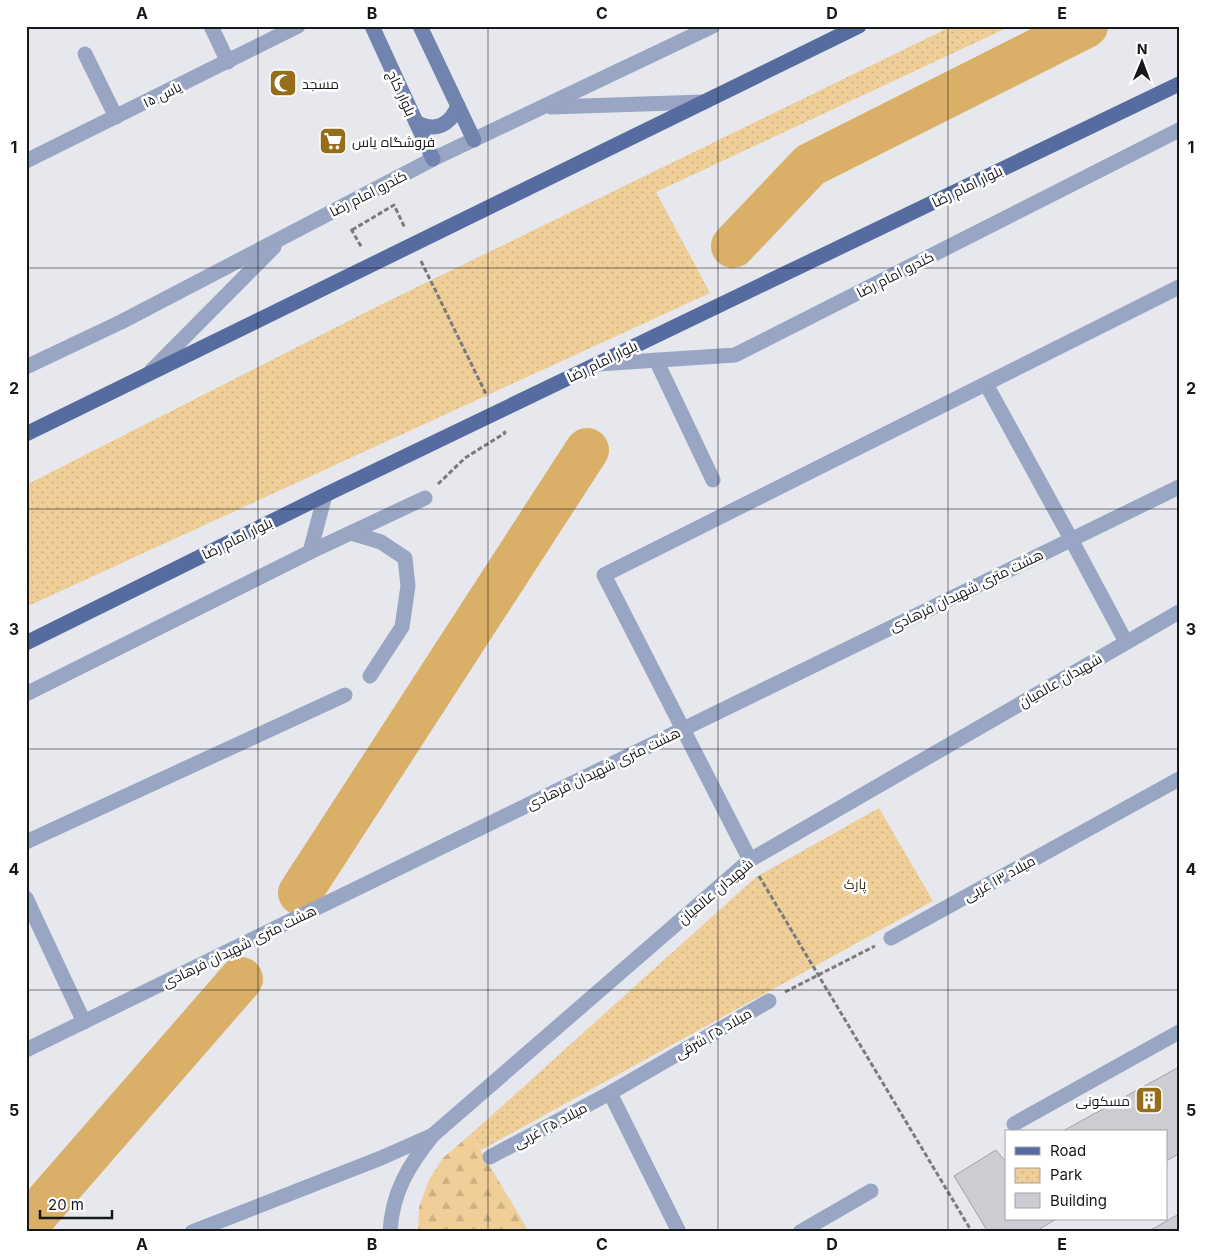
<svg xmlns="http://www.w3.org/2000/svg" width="1205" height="1258" viewBox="0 0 1205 1258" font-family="Inter,Cairo,sans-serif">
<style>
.forest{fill:url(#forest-firs)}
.park{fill:url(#park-dots)}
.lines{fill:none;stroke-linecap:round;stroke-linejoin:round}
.river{stroke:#dab068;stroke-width:44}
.building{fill:#cbcdd2;stroke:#a2a4a9}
.path{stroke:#7a7b7f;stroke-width:3;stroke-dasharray:5 2.5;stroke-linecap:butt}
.minor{stroke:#98a5c3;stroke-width:15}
.tertiary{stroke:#98a5c3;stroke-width:15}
.secondary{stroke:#7183af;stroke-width:15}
.primary{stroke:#566ba0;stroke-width:15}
.grid{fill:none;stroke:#17181a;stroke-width:1;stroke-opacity:0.55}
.labels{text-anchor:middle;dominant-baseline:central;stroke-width:5;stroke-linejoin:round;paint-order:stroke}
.poi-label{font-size:14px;fill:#17181a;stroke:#fff;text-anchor:start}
.street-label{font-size:14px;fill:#17181a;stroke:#fff}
.park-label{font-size:14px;fill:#463515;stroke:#fff}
.neatline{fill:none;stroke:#17181a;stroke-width:2}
.grid-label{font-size:16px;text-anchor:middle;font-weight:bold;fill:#17181a}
</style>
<defs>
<pattern id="forest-firs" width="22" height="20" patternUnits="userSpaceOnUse" patternTransform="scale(1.25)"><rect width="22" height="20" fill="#f0ce97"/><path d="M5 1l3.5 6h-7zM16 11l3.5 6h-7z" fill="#cdb082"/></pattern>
<pattern id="park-dots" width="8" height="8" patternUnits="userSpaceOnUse" patternTransform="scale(1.25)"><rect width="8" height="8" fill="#f0ce97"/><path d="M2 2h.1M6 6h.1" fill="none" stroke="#cdb082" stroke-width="1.8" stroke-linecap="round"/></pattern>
</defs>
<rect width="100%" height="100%" fill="#e6e8ee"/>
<!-- forest -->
<polygon class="forest" points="471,1134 529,1232 418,1232 419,1207 429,1180 443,1158"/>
<!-- park -->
<g class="park">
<polygon points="952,26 1011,26 656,192 710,293 26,607 26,485 372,309"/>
<polygon points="879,808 933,901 481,1150 471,1134 756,877"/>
</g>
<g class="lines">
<!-- river -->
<g class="river">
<polyline points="733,246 810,165 1086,26"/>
<polyline points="300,893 587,450"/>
<polyline points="26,1226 241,979"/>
</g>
</g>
<!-- building -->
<g class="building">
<polygon points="1179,1067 1179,1154 1166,1161 1166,1132 1061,1132"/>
<polygon points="996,1150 1006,1162 1006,1219 1056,1219 1035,1232 988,1232 954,1176"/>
<polygon points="1179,1214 1179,1232 1147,1232"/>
</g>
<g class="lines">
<!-- path -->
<g class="path">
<polyline points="351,229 362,248"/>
<polyline points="352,230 394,205 405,228"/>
<polyline points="421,261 487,396"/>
<polyline points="438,484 465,458 505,433 504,431"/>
<polyline points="759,876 972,1232"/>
<polyline points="785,992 875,946"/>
</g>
<!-- minor -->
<g class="minor">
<polyline points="211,26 228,62"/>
<polyline points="85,54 116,117"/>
<polyline points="551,107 704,102"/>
<polyline points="26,161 298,26"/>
<polyline points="656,360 713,480"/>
<polyline points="598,364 735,355 1179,130"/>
<polyline points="26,367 121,322 433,159 713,26"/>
<polyline points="151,371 274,247"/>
<polyline points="986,384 1071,539 1126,642"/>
<polyline points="351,533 381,542 405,558 408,586 402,627 370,676"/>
<polyline points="310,552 425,498"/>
<polyline points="26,694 310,552 325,495"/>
<polyline points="26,842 345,695"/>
<polyline points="750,860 604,575 1179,287"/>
<polyline points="26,898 84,1022"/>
<polyline points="891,938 1179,779"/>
<polyline points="26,1050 1179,487"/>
<polyline points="610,1093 679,1232"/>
<polyline points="1014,1124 1179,1032"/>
<polyline points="490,1157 610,1093 769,1001"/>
<polyline points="192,1232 381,1158 433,1135"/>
<polyline points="800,1232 871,1191"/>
</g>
<!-- tertiary -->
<path class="tertiary" d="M390 1232C392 1192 409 1165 433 1135L750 860 1179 612"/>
<!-- secondary -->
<g class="secondary">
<polyline points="372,26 433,159"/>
<polyline points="420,26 474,140"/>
<path d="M416 122C435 133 450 125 458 106"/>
</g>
<!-- primary -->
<g class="primary">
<polyline points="26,434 859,26"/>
<polyline points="26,643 325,495 1179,84"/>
</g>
</g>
<!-- grid -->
<path class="grid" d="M258 26V1232M488 26V1232M718 26V1232M948 26V1232M26 268H1179M26 509H1179M26 749H1179M26 990H1179"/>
<!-- icons -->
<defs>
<g id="mosque-square" transform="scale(1.4375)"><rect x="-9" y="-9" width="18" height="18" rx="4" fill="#966d18" stroke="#fff"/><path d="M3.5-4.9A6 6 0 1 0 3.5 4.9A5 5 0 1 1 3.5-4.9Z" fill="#fff"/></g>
<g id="supermarket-square" transform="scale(1.4375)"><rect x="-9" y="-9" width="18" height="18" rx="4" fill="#966d18" stroke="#fff"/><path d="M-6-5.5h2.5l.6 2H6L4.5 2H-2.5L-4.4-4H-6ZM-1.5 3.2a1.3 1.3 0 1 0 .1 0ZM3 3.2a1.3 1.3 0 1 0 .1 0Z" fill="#fff"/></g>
<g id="building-square" transform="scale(1.4375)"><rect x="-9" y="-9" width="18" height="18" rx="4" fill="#966d18" stroke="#fff"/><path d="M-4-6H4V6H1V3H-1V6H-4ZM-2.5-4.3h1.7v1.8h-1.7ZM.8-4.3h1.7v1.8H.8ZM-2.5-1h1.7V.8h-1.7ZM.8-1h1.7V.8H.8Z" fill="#fff"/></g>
</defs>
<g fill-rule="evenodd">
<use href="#mosque-square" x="283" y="83"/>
<use href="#supermarket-square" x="333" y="141"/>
<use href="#building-square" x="1149" y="1100"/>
</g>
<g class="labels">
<!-- poi labels -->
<g class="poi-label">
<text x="302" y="83">مسجد</text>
<text x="352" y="141">فروشگاه یاس</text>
<text x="1130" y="1100" text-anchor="end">مسکونی</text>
</g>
<!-- street labels -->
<g class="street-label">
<text transform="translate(402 93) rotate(65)">بلوار کاج</text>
<text transform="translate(162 94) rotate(-26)">یاس ۱۵</text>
<text transform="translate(967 186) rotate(-26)">بلوار امام رضا</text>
<text transform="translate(368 193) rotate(-27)">کندرو امام رضا</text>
<text transform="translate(895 274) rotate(-27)">کندرو امام رضا</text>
<text transform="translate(602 361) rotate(-26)">بلوار امام رضا</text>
<text transform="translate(237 538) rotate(-26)">بلوار امام رضا</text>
<text transform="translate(966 590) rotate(-26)">هشت متری شهیدان فرهادی</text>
<text transform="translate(1060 680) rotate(-30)">شهیدان عالمیان</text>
<text transform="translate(603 768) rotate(-26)">هشت متری شهیدان فرهادی</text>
<text transform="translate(999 878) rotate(-29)">میلاد ۱۳ غربی</text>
<text transform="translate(715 891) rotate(-40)">شهیدان عالمیان</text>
<text transform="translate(239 946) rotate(-26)">هشت متری شهیدان فرهادی</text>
<text transform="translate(713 1033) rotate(-30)">میلاد ۲۵ شرقی</text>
<text transform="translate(550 1125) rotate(-28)">میلاد ۲۵ غربی</text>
</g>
<!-- park labels -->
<g class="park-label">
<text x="855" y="883">پارک</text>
</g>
</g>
<!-- border -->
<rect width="1205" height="1258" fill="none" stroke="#ffffff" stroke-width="55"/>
<!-- legend -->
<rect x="1005" y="1130" width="162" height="90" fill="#ffffff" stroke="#a2a3a3"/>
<rect x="1015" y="1147" width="25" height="8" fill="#566ba0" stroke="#a2a3a3"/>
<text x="1050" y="1156" font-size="15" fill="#17181a">Road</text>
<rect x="1015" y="1168" width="25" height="15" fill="url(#park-dots)" stroke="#a2a3a3"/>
<text x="1050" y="1180" font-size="15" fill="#17181a">Park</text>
<rect x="1015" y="1193" width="25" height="15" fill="#cbcdd2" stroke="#a2a3a3"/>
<text x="1050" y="1206" font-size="15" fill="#17181a">Building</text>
<!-- north arrow -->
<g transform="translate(1142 62) rotate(1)" stroke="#ffffff" stroke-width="4" paint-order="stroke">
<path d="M0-4L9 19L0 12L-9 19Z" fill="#17181a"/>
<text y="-8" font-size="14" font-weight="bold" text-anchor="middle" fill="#17181a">N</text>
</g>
<!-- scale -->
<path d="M40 1210v8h72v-8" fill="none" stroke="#17181a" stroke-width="2.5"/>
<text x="48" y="1210" font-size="15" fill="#17181a" stroke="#ffffff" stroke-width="4" paint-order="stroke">20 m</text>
<rect x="28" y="28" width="1150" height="1202" class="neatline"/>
<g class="grid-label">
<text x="142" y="19">A</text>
<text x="372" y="19">B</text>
<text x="602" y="19">C</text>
<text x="832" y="19">D</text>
<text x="1062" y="19">E</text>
<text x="14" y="153">1</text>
<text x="1191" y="153">1</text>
<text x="14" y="394">2</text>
<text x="1191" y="394">2</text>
<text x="14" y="635">3</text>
<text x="1191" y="635">3</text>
<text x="14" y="875">4</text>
<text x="1191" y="875">4</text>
<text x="14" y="1116">5</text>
<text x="1191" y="1116">5</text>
<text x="142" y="1250">A</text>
<text x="372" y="1250">B</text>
<text x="602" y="1250">C</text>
<text x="832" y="1250">D</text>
<text x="1062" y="1250">E</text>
</g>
</svg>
